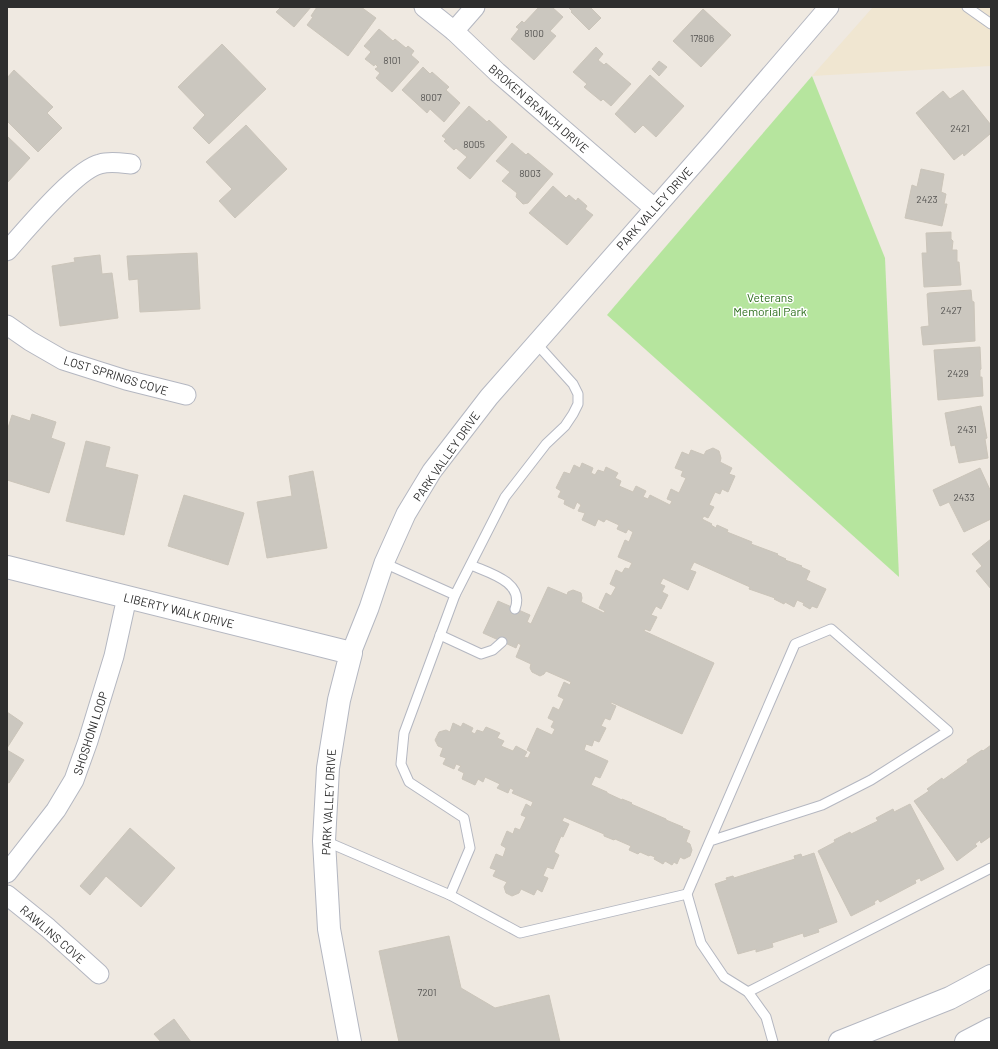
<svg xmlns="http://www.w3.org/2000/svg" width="998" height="1049" viewBox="0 0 998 1049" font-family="Barlow,sans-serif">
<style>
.education{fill:#f0e6d1}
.green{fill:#b6e59e}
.building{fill:#cbc7bf;stroke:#cbc5ba}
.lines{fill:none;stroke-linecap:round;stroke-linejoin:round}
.lane-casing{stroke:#b4b7c1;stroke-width:11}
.street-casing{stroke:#b4b7c1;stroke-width:21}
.secondary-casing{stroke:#b4b7c1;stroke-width:24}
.lane{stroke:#fff;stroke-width:9}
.street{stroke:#fff;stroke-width:19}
.secondary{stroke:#fff;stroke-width:22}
.labels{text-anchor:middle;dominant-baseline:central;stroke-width:3;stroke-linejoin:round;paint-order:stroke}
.number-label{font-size:10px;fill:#555452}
.street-label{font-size:12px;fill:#2e2e2e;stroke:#fff}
.park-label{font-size:12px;fill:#2c6e1b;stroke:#fff}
</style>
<rect width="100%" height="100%" fill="#efe9e1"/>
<!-- education -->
<polygon class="education" points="873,7 991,7 991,66 812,76"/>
<!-- green -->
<polygon class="green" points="812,76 885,258 899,577 607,315"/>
<!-- building -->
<g class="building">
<polygon points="281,7 311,7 294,27 276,12"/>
<polygon points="317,7 361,7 376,18 348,56 307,25 313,17 311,16"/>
<polygon points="539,7 552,7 563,17 550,31 556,36 534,60 511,39 519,29 516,27 522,21 524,23"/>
<polygon points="568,7 592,7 591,8 601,18 589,30 571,12 572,11"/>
<polygon points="703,9 731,35 701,67 673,41"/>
<polygon points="379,29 393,41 395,39 406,48 408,46 414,51 411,55 419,62 392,92 376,78 380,73 375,69 378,67 375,64 374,66 365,59 371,52 364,46"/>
<polygon points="222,44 266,89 209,144 193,128 205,115 178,87"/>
<polygon points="596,47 603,54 598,60 604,65 606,63 631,84 611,106 603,99 601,101 590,92 584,87 587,84 573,72"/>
<polygon points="659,61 667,67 659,76 652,69"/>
<polygon points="423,67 430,74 432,72 449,87 446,90 460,103 444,122 430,109 427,113 402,90"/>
<polygon points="14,70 53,107 47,113 62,128 38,152 7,121 7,78"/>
<polygon points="650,75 684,106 656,137 643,125 635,133 615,114"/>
<polygon points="963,90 991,125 991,131 990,134 964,156 963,153 954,160 916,113 943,91 950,99"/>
<polygon points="469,106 487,122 489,120 507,137 470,179 457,168 467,157 456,148 454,150 444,141 446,139 442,136"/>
<polygon points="246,125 287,169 235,218 219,201 232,189 206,162"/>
<polygon points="7,136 30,158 7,183"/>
<polygon points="512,143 526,155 528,153 553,174 528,203 523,204 516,197 517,193 502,181 510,172 496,161"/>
<polygon points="921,169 944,174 941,192 946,194 944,204 947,204 942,226 905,218 912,185 917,187"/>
<polygon points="553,186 566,198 569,195 576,201 578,198 587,206 585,209 593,215 567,245 529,213"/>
<polygon points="951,232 951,239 953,241 952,250 957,250 957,262 959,262 961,285 924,287 922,253 927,253 926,233"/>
<polygon points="197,253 200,309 140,312 138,279 129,280 127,256"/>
<polygon points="100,255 102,274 112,273 118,318 60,326 52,266 75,262 74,258"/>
<polygon points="971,290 972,301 974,302 975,341 923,345 921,327 929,326 927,294 929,293"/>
<polygon points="980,347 981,369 980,370 980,377 982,377 983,396 938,400 934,350"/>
<polygon points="981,406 987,438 985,439 988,458 959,463 955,445 951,446 945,413"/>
<polygon points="32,414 56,422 51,438 65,443 49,493 7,480 7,431 12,415 30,421"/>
<polygon points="86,441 110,447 105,467 138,475 124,535 66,521"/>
<polygon points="713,448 719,451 721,458 720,462 732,468 729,474 735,476 728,492 722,489 720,494 715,492 709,505 714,507 708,518 704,516 702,519 712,524 711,525 716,528 717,525 728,530 727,532 752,542 751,544 778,554 777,555 786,559 785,560 802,566 801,567 810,571 806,580 826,589 817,608 812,606 810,609 803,605 804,603 797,600 794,607 785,602 784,604 774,599 775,598 749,589 750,587 694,562 690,570 696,572 688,590 663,578 660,584 665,586 662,592 668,595 661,609 656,606 651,615 657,617 650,631 645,629 644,631 714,663 682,734 611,702 611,704 616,706 610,720 605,718 601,726 606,728 599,742 594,740 592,746 586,744 584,750 608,761 600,778 595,776 591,785 607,792 607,793 622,800 622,799 632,803 631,804 666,819 666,820 683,827 682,828 690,831 686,842 690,844 692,850 690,856 684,859 680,857 677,864 674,862 672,865 665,861 663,864 654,859 655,857 650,855 649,856 640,852 638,854 629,850 631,846 615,839 614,840 604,836 604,834 564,817 562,821 569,824 563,837 561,836 554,852 559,855 553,869 547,867 543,876 548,878 542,892 537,889 534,895 521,889 519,893 512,896 506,893 504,887 507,882 493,876 496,870 490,868 496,854 503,857 506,848 501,845 507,831 513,834 515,828 520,830 526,817 521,815 526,804 531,807 533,802 512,793 514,790 510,788 508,793 497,788 500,784 485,777 483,782 478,779 475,785 462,779 464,773 458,770 461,766 456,764 454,769 443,764 446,758 440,756 443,748 438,746 435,740 439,732 446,730 450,732 453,723 461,727 463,723 473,728 471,732 475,734 477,730 483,732 486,727 500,733 497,738 504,741 501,746 513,751 516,746 527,752 524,757 528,758 531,752 527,750 537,728 552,735 555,729 551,727 554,721 548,718 553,707 559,710 564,699 558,696 564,682 570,685 571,682 546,671 544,674 540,676 532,672 530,668 531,664 516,657 521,645 518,643 516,648 483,633 498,601 530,615 527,622 531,624 548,587 567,595 568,592 573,590 581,593 582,598 581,602 604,613 605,611 599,608 606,593 611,596 616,587 610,584 616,570 622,573 625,568 629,569 632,563 618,557 625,540 629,542 633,532 628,529 626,533 617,529 619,525 606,519 604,522 598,519 595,526 582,520 585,513 578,511 581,505 577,502 574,509 564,504 565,500 558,497 561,491 556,488 564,472 570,474 574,465 580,468 582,463 593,468 591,473 595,475 598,470 604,472 606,467 618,473 615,478 621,481 619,486 633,492 636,486 646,491 643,497 648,499 650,495 670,505 672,501 667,499 671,489 679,493 686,478 681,476 683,471 675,468 682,452 689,455 691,450 704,455 706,451"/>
<polygon points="980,468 991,492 991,519 964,532 949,502 940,506 933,490"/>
<polygon points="313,471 327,548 267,558 257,502 292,496 289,476"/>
<polygon points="184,495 244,513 228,565 168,546"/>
<polygon points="991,539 991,589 976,571 982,566 972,554"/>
<polygon points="7,712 23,723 7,748"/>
<polygon points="991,745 991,836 981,843 980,840 975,844 977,846 957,861 914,801 929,791 927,789 942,778 943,780 968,762 967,760 982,750 983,751"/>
<polygon points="7,750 24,760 9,783 7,782"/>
<polygon points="910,804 944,869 921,881 920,878 915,880 916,883 880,902 878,899 874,902 875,904 851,916 818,851 835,842 834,840 850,832 851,834 878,821 876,818 893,809 894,812"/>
<polygon points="130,828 175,868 141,907 106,876 90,895 80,886"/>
<polygon points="814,853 837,922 818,929 819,932 804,937 803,933 772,943 773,947 756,952 756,949 738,954 715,884 727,880 726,878 733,876 734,878 795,859 794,856 801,854 802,857"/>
<polygon points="449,936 461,988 495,1008 549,995 560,1042 399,1042 379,951"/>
<polygon points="174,1019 191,1042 161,1042 154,1034"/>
</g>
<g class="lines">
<!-- lane casing -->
<g class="lane-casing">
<g id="lane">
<polyline points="967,7 991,24"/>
<polyline points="384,563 455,595 404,733 401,764 409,782 464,818 470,848 450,895 520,933 687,894 701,943 724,977 748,992 766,1017 773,1042"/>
<path d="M471 565C489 573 525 582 515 609"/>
<polyline points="455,595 505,497 546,444 565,426 573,414 578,404 578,394 573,384 536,343"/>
<polyline points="440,635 481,654 493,650 502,642"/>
<polyline points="325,841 450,895"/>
<polyline points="687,894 795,644 831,629 948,731 871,780 822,805 710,841"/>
<polyline points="748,992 991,868"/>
</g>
</g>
<!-- street casing -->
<g class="street-casing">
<g id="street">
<polyline points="424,7 454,31 497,72 654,208"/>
<polyline points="454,31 475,7"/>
<path d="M7 251C25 231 76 169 100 164 110 161 121 163 131 164"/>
<polyline points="7,325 30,341 63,360 126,380 186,395"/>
<polyline points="351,653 369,608 384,563 406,514 432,471 489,397 714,141 829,7"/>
<polyline points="7,873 56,810 74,780 88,741 114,656 127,597"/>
<polyline points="7,895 48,928 99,974"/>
</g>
</g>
<!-- secondary casing -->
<g class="secondary-casing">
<g id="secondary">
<polyline points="7,567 351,653 339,700 328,768 324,841 329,929 350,1042"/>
<polyline points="840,1042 950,998 991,976"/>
<polyline points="966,1042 991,1029"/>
</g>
</g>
<!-- lane -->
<use href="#lane" class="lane"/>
<!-- street -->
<use href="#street" class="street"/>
<!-- secondary -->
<use href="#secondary" class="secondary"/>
</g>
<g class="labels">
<!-- number labels -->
<g class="number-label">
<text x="534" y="33">8100</text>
<text x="702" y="38">17806</text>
<text x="392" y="60">8101</text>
<text x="431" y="97">8007</text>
<text x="960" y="128">2421</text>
<text x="474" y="144">8005</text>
<text x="530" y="173">8003</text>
<text x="927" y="199">2423</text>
<text x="951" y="310">2427</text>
<text x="958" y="373">2429</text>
<text x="967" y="429">2431</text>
<text x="964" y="497">2433</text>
<text x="427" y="992">7201</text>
</g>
<!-- street labels -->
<g class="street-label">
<text transform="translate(539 108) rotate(41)">BROKEN BRANCH DRIVE</text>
<text transform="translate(654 208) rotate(-48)">PARK VALLEY DRIVE</text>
<text transform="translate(116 375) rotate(17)">LOST SPRINGS COVE</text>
<text transform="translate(446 456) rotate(-55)">PARK VALLEY DRIVE</text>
<text transform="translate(179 610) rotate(14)">LIBERTY WALK DRIVE</text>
<text transform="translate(90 733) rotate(-72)">SHOSHONI LOOP</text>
<text transform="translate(328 802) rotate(-87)">PARK VALLEY DRIVE</text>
<text transform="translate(53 934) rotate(41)">RAWLINS COVE</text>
</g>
<!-- park labels -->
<g class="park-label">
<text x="770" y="297">Veterans<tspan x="770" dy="14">Memorial Park</tspan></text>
</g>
</g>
<!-- border -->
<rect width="998" height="1049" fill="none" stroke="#2e2e2e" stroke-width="16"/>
</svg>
